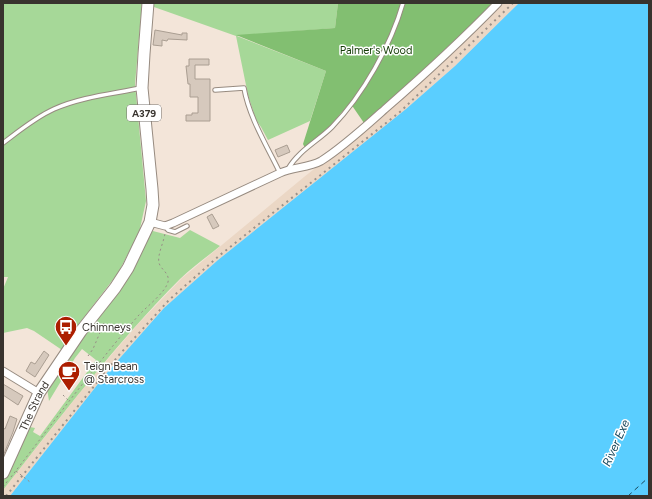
<svg xmlns="http://www.w3.org/2000/svg" width="652" height="499" viewBox="0 0 652 499" font-family="Figtree,sans-serif">
<style>
.built{fill:#ebd7c5}
.green{fill:#a6d898}
.forest{fill:#82bf71}
.water{fill:#5aceff}
.lines{fill:none;stroke-linecap:round;stroke-linejoin:round}
.ferry{stroke:#18495d;stroke-width:1;stroke-dasharray:5 4;stroke-linecap:butt}
.building{fill:#d6c9bd;stroke:#aa9e92}
.service-casing{stroke:#978b80;stroke-width:5.5}
.minor-casing{stroke:#978b80;stroke-width:9}
.primary-casing{stroke:#978b80;stroke-width:13}
.path{stroke:#978d85;stroke-width:1;stroke-dasharray:2 3;stroke-linecap:butt}
.service{stroke:#fff;stroke-width:3.5}
.minor{stroke:#fff;stroke-width:7}
.primary{stroke:#fff;stroke-width:11}
.rail{stroke:#9b9189;stroke-width:2;stroke-dasharray:2 4;stroke-linecap:butt}
.labels{text-anchor:middle;dominant-baseline:central;stroke-width:3;stroke-linejoin:round;paint-order:stroke}
.shield{fill:#fff;stroke:#74706d;stroke-width:1}
.shield-label{font-size:10px;font-weight:bold;fill:#38332e}
.park-label{font-size:11px;fill:#153d06;stroke:#fff}
.poi-label{font-size:11px;fill:#38332e;stroke:#fff;text-anchor:start}
.street-label{font-size:11px;fill:#38332e;stroke:#fff}
.water-label{font-size:12px;font-style:italic;fill:#18495d;stroke:#fff}
</style>
<rect width="100%" height="100%" fill="#f3e5d9"/>
<!-- built -->
<polygon class="built" points="504,3 519,3 455,66 406,109 218,260 164,308 105,375 10,496 3,496 3,490 89,381 138,324 182,278 304,177 360,133 439,66"/>
<!-- green -->
<g class="green">
<polygon points="3,3 142,3 135,84 146,201 139,233 118,273 78,325 62,350 34,331 27,328 3,333 3,289 8,277 3,277"/>
<polygon points="154,3 338,3 335,28 237,36 326,71 310,121 268,140 261,127 256,120 248,95 236,36 154,7"/>
<path d="M149 230 180 238 190 230 220 246C207 257 192 267 180 279 115 344 60 418 3 490V479L8 473 28 428 30 427 35 428 33 432 40 436 96 360 82 349 75 358 49 401 47 388Z"/>
</g>
<!-- forest -->
<polygon class="forest" points="338,3 494,3 401,91 364,123 353,107 349,104 330,126 305,148 303,144 326,71 236,35 335,28"/>
<!-- water -->
<polygon class="water" points="519,3 649,3 649,496 10,496 105,375 164,308 218,260 406,109 455,66"/>
<g class="lines">
<!-- ferry -->
<polyline class="ferry" points="628,496 649,477"/>
</g>
<!-- building -->
<g class="building">
<polygon points="155,30 182,35 182,33 187,33 187,40 168,39 167,41 162,40 162,46 153,45"/>
<polygon points="189,59 209,59 209,65 195,65 195,79 210,79 210,121 186,121 186,115 192,115 192,113 198,113 198,97 190,97 190,84 188,84 186,66 189,66"/>
<polygon points="287,145 290,152 278,157 275,150"/>
<polygon points="212,214 219,226 213,229 207,217"/>
<polygon points="44,351 49,355 35,377 26,371 31,362 35,364"/>
<polygon points="3,384 23,396 18,405 3,395"/>
<polygon points="10,416 17,419 13,432 3,456 3,428 5,429"/>
</g>
<g class="lines">
<!-- service casing -->
<g class="service-casing">
<g id="service">
<path d="M215 90 244 88C249 117 267 146 280 173"/>
<path d="M3 143C19 131 36 117 54 109 81 97 112 94 141 88"/>
<path d="M288 169C298 151 318 141 332 127 363 95 391 45 403 3"/>
<polyline points="165,226 168,230 175,232 187,226"/>
</g>
</g>
<!-- minor casing -->
<g class="minor-casing">
<g id="minor">
<path d="M150 222 165 226 173 223 280 173C293 167 308 168 321 161 342 148 366 126 385 109 424 75 462 40 498 3"/>
<polyline points="3,371 39,393"/>
</g>
</g>
<!-- primary casing -->
<g class="primary-casing">
<g id="primary">
<path id="s1" d="M3 473 39 393 81 331 115 288 128 268 150 222 153 205 152 189 142 88 144 54 148 3"/>
</g>
</g>
<!-- path -->
<g class="path">
<polyline points="88,356 93,349 104,323"/>
<polyline points="63,395 68,400"/>
<polyline points="16,471 30,482"/>
<path d="M11 477C53 423 93 368 138 316 146 307 165 293 168 282 170 273 161 270 159 263 157 255 164 242 165 233"/>
<polyline points="3,487 9,479"/>
</g>
<!-- service -->
<use href="#service" class="service"/>
<!-- minor -->
<use href="#minor" class="minor"/>
<!-- primary -->
<use href="#primary" class="primary"/>
<!-- rail -->
<polyline class="rail" points="6,496 119,355 169,300 220,255 401,111 513,3"/>
</g>
<!-- icons -->
<defs>
<g id="bus-pin" transform="scale(1.15)"><path d="M0 17L-7.5 6A9.5 9.5 0 1 1 7.5 6Z" fill="#ac1e00" stroke="#fff"/><path d="M-5-6H5V4H4V6H2V4H-2V6H-4V4H-5ZM-3.5-4V0h7V-4ZM-3.5 1.2v1.5H-2V1.2ZM2 1.2v1.5H3.5V1.2Z" fill="#fff"/></g>
<g id="cafe-pin" transform="scale(1.15)"><path d="M0 17L-7.5 6A9.5 9.5 0 1 1 7.5 6Z" fill="#ac1e00" stroke="#fff"/><path d="M-5.5-4.5H6V0H3Q3 3.5 0 3.5H-2.5Q-5.5 3.5-5.5 0ZM3-3.2v2h1.7v-2ZM-6 4.5H4V6H-6Z" fill="#fff"/></g>
</defs>
<g fill-rule="evenodd">
<use href="#bus-pin" x="66" y="327"/>
<use href="#cafe-pin" x="69" y="372"/>
</g>
<g class="labels">
<!-- shield labels -->
<rect class="shield" x="127" y="105" width="34" height="16" rx="3"/>
<g class="shield-label">
<text x="144" y="113">A379</text>
</g>
<!-- park labels -->
<g class="park-label">
<text x="376" y="50">Palmer's Wood</text>
</g>
<!-- poi labels -->
<g class="poi-label">
<text x="82" y="327">Chimneys</text>
<text x="84" y="366">Teign Bean<tspan x="84" dy="13">@ Starcross</tspan></text>
</g>
<!-- street labels -->
<g class="street-label">
<text stroke="none"><textPath href="#s1" startOffset="74">The Strand</textPath></text>
</g>
<!-- water labels -->
<g class="water-label">
<text transform="translate(616 443) rotate(-66)">River Exe</text>
</g>
</g>
<!-- border -->
<rect width="652" height="499" fill="none" stroke="#38332e" stroke-width="8"/>
</svg>
